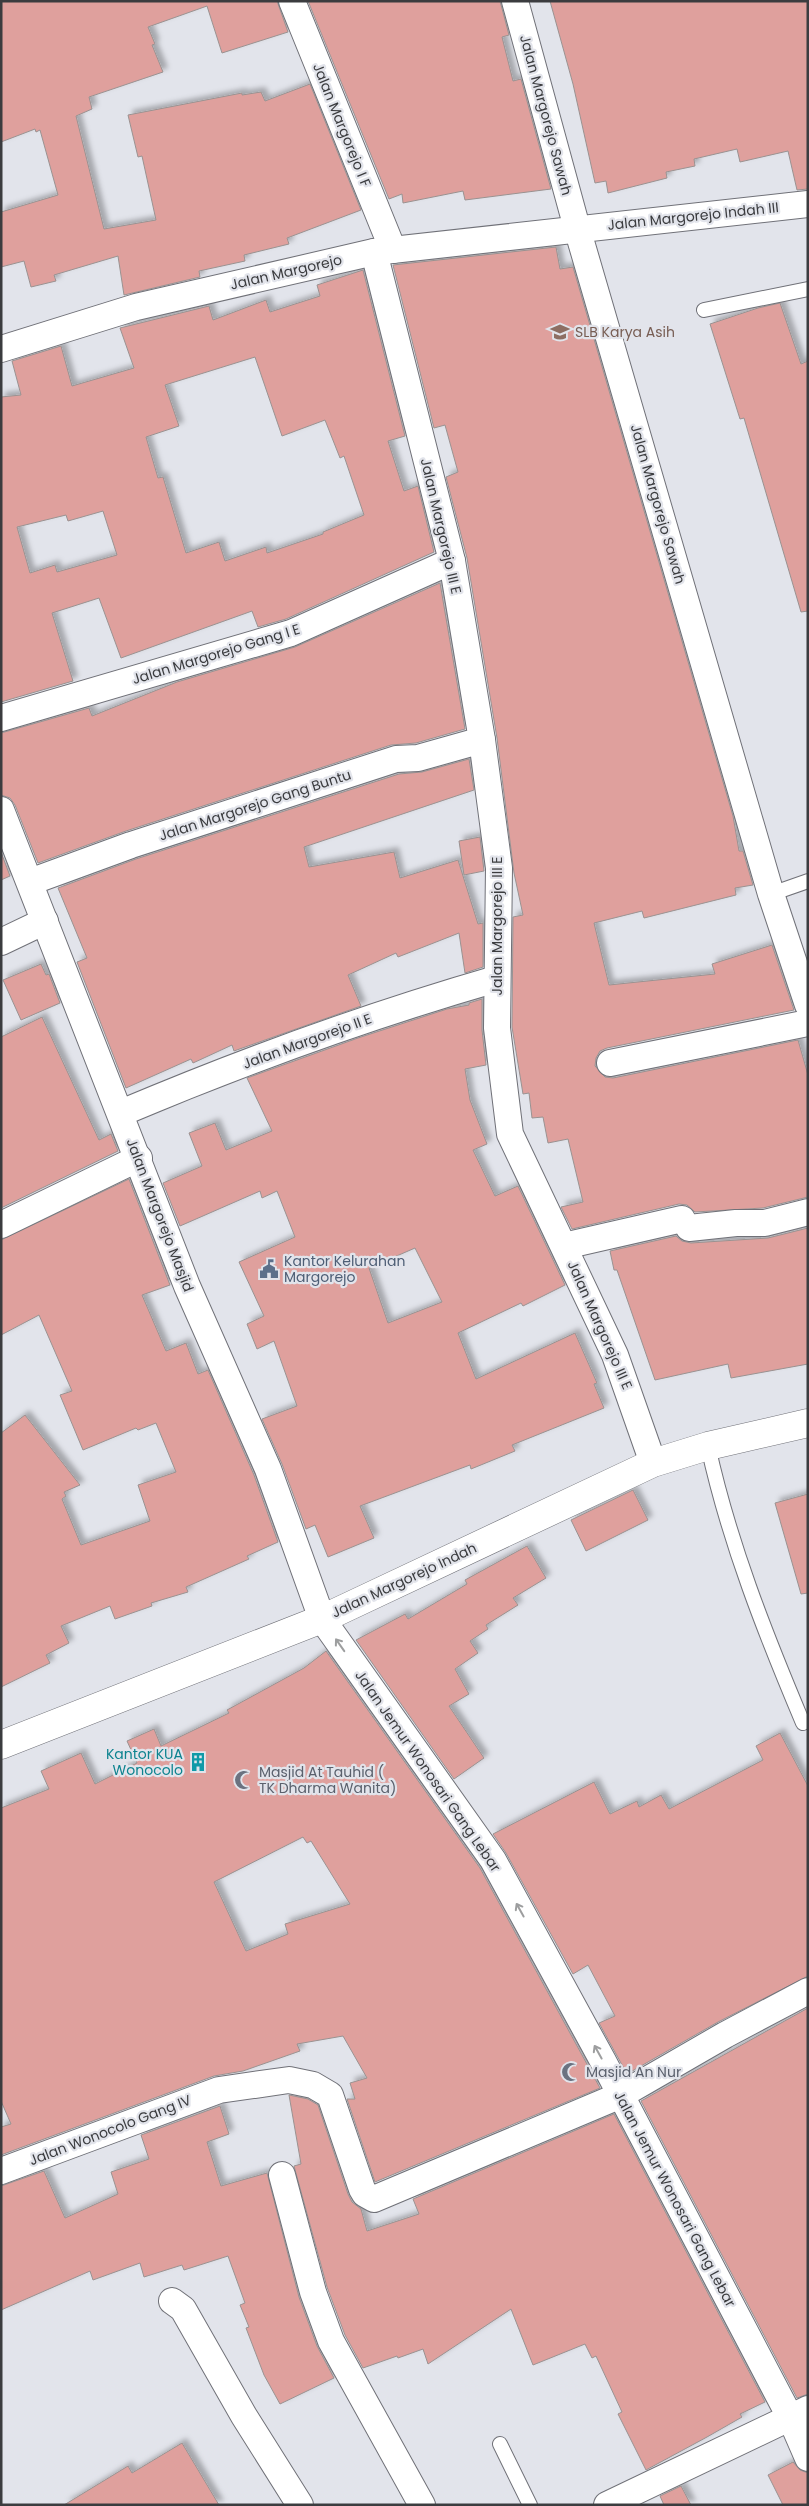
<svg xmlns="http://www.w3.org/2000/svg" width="809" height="2506" viewBox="0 0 809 2506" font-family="Poppins,sans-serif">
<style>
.building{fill:#dfa09d;stroke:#9a9291;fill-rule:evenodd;filter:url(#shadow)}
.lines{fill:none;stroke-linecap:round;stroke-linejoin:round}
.service-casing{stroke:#707178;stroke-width:16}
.minor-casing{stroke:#707178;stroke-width:28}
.primary-casing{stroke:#707178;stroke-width:29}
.service{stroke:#fff;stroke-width:14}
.minor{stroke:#fff;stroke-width:26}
.primary{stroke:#fff;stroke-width:28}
.oneway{stroke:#9d9e9f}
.labels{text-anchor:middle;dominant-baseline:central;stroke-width:4.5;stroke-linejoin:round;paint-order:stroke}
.street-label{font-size:14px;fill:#3b3c3f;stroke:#e2e4eb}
.education-label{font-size:14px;fill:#785e54;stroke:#e2e4eb;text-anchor:start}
.service-label{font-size:14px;fill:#4e5e75;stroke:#e2e4eb;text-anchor:start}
.culture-label{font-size:14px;fill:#0d838f;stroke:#e2e4eb;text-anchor:end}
.worship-label{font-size:14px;fill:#5b616d;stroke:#e2e4eb;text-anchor:start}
</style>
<defs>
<filter id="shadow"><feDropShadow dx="4.5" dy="-4.5" stdDeviation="2.5" flood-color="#0004"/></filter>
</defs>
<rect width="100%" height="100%" fill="#e2e4eb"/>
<!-- building -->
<g class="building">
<polygon points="1,1 277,1 288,32 222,53 207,6 148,27 155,44 152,45 163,72 89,97 92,109 76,116 104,229 156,220 142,156 138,157 128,115 242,93 242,95 261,92 265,101 310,84 361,210 287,238 289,244 244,255 245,261 199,271 200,277 124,295 118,256 54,275 56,281 31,287 24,261 1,267 1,212 58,195 40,130 36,132 35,129 1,142"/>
<polygon points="308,1 500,1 509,35 502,37 513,81 521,79 551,189 465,200 463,191 403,203 402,194 389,199"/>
<polygon points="550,1 808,1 808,189 797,190 788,151 740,162 737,149 694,159 695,166 666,172 667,178 608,193 606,181 595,183 573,84"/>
<polygon points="556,247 560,269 573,267 733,816 739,851 743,851 753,885 735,888 736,895 644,918 642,911 594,923 609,985 715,974 712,964 772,945 794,1010 607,1048 600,1051 596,1058 595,1066 605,1077 613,1078 798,1040 808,1075 808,1197 763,1208 695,1212 687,1205 679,1204 572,1229 561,1207 583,1202 568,1139 548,1143 543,1117 532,1118 529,1093 523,1094 512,1027 513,917 523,915 514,873 497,738 467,558 446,477 458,472 445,425 434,428 393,265"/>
<path d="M363 270 405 436 388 441 404 491 418 486 434 552 286 619 258 627 252 611 121 658 99 598 52 613 73 681 1 702V397L21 395 12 361 61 346 72 386 134 368 120 328 209 306 213 320 266 300 270 312 320 296 317 285ZM255 357 282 436 325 420 340 458 344 456 364 515 323 532V534L267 553 266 547 225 561 219 542 186 553 163 477 158 478 146 437 179 426 165 385ZM103 511 117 555 57 572 55 565 30 573 17 527 66 515 68 521Z"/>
<polygon points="780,303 801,364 808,361 808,611 801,612 744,418 740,419 710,324 758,308"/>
<polygon points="440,583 465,729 416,743 391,745 126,831 38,863 15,805 10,798 1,795 1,733 89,708 92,716 177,682 295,647"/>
<polygon points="469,759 474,790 304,847 309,867 394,852 400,878 458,860 478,924 483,923 483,967 465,973 459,933 398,957 396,953 348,975 361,1006 234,1051 232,1045 193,1063 191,1059 126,1088 77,962 87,958 58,888 136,859 399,774 422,772"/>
<polygon points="480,837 484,871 464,875 459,841"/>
<polygon points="1,852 10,876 1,880"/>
<polygon points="41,964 46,975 49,974 60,1003 21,1020 3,980"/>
<path d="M482 999V1030L486 1065 465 1069 470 1100 487 1144 473 1150 495 1196 518 1186 565 1285 523 1306 521 1303 458 1333 476 1379 575 1333 597 1383 594 1384 604 1408 512 1445 515 1451 471 1469 470 1465 360 1506 374 1538 328 1557 315 1525 306 1529 282 1464 262 1419 297 1406 274 1341 257 1349 247 1324 264 1316 239 1262 295 1237 277 1191 262 1198 260 1191 180 1226 163 1183 202 1166 189 1133 215 1123 226 1150 272 1131 247 1078 358 1038 447 1009 469 1005V1003ZM415 1248 442 1302 388 1323 369 1268Z"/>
<polygon points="42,1017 99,1140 111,1134 118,1151 1,1208 1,1037"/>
<polygon points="129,1179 170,1285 142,1295 166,1351 186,1343 198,1374 208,1370 254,1475 278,1542 247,1556 249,1559 186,1587 188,1592 151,1603 152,1606 115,1619 110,1606 61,1626 69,1643 46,1655 50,1663 1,1687 1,1433 25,1415 80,1485 64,1492 66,1496 62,1499 81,1545 150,1521 138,1485 176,1472 156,1423 138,1430 136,1428 83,1450 60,1395 72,1391 39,1315 1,1335 1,1240"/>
<polygon points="808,1228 808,1364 731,1378 728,1364 655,1380 617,1270 614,1270 610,1251 676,1236 682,1241 691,1243 768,1238"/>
<polygon points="633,1490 648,1520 586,1551 571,1520"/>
<polygon points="808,1494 808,1593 801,1594 775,1503"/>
<polygon points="527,1546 546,1578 513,1598 518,1605 486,1625 488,1629 470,1641 478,1653 455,1669 469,1694 449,1706 484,1758 454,1779 356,1640 405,1614 408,1619 467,1584 465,1580"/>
<path d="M326 1651 480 1868 600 2088 375 2182 347 2099H355L350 2083 367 2078 343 2036 297 2044 300 2051 243 2071 214 2076 1 2155V2127L11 2124 1 2101V1808L49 1789 41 1771 81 1753 95 1784 137 1763 127 1741 154 1729 161 1746 229 1713 227 1710 304 1668ZM303 1837 307 1843 311 1841 350 1904 285 1924 288 1934 246 1951 214 1882Z"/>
<polygon points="780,1733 808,1786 808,1976 718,2022 627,2074 599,2023 615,2016 588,1965 573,1974 506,1853 493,1834 594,1782 610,1814 637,1801 639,1807 661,1795 669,1809 763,1760 756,1746"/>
<polygon points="808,2008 808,2394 797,2398 641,2101"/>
<polygon points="289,2095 308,2099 318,2105 348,2194 352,2202 361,2209 367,2231 419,2214 413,2199 614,2114 765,2402 740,2414 742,2417 707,2437 646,2470 618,2414 622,2412 596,2356 592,2358 585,2344 533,2365 511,2309 428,2364 423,2349 398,2358 397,2356 363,2368 345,2335 327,2287 294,2166 301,2164"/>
<polygon points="220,2106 229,2134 207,2142 221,2186 267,2173 299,2297 317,2346 334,2378 280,2404 264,2375 246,2328 249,2327 240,2305 245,2303 228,2256 184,2270 182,2265 144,2277 140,2263 93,2280 90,2271 1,2310 1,2186 44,2171 65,2218 118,2194 111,2172 149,2159 141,2135"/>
<polygon points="182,2443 219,2505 64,2505 128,2466 132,2473"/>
<polygon points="793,2462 800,2470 808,2473 808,2505 783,2505 768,2475"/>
<polygon points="681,2486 691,2505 664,2505 660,2496"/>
</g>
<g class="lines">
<!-- service casing -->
<g class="service-casing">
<g id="service">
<polyline points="704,310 808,289"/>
<polyline points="771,894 808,881"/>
<path d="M708 1446C729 1542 765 1633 803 1723"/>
<polyline points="500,2444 530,2505"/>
</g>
</g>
<!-- minor casing -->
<g class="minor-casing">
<g id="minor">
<polyline points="292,1 393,250"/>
<polyline points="515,1 577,228 771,894 808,1005"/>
<polyline points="374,252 452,561 482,740 499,868 497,1028 510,1134 615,1355 653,1463"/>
<polyline points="1,349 136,307 374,252 808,204"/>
<polyline points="1,718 291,633 452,561"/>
<polyline points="1,810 187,1286 268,1469 322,1619 493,1860 603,2061 791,2419 808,2458"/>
<polyline points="30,882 131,845 396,759 418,758 482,740"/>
<polyline points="1,942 45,921"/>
<polyline points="610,1063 808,1023"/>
<path d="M121 1113C244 1061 368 1016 496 979"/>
<polyline points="1,1225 139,1158"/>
<polyline points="689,1228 736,1223 765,1223 808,1212"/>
<polyline points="564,1246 682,1219"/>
<polyline points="1,2171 219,2090 289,2080 313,2085 330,2095 362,2189 365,2194 374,2199 621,2095 725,2035 808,1991"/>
<polyline points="282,2175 313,2292 331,2341 422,2505"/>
<polyline points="172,2301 183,2309 244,2416 300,2505"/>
<polyline points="607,2505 808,2409"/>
</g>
</g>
<!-- primary casing -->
<g class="primary-casing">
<polyline id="primary" points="1,1745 322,1619 653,1463 708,1446 808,1423"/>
</g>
<!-- service -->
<use href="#service" class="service"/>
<!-- minor -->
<use href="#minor" class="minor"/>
<!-- primary -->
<use href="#primary" class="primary"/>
</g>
<!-- one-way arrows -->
<defs><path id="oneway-shaft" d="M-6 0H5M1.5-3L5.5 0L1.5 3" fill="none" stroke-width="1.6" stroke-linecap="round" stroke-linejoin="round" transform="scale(1.25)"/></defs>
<g class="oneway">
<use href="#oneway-shaft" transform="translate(340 1645) rotate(-125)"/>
<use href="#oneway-shaft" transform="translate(520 1910) rotate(-119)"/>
<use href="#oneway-shaft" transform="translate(598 2052) rotate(-119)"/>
</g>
<!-- icons -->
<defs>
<g id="school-bare" transform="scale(1.5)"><path d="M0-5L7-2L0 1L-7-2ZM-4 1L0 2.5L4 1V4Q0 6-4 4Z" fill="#8d6e63" stroke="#e2e4eb" stroke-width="2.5" paint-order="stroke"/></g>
<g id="civic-bare" transform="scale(1.5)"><path d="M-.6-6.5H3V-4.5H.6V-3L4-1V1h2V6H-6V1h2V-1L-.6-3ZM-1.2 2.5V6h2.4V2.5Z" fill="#5c6f8a" stroke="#e2e4eb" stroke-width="2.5" paint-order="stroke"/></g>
<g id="building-bare" transform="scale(1.5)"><path d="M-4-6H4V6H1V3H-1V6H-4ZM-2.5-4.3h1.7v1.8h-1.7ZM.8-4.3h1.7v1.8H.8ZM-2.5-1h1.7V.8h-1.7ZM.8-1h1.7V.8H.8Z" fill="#0f9aa8" stroke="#e2e4eb" stroke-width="2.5" paint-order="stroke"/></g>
<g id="mosque-bare" transform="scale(1.5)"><path d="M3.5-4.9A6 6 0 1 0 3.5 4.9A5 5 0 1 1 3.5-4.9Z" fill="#6b7280" stroke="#e2e4eb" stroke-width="2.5" paint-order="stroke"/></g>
</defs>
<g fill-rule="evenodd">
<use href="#school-bare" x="560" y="332"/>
<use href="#civic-bare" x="269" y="1269"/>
<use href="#building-bare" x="198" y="1762"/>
<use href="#mosque-bare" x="244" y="1780"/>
<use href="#mosque-bare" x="571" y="2072"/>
</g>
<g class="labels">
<!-- street labels -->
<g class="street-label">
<text transform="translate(546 115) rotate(75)">Jalan Margorejo Sawah</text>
<text transform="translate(342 125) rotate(68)">Jalan Margorejo I F</text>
<text transform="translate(693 216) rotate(-6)">Jalan Margorejo Indah III</text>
<text transform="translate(286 272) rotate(-13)">Jalan Margorejo</text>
<text transform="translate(658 504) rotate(74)">Jalan Margorejo Sawah</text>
<text transform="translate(441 526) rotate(77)">Jalan Margorejo III E</text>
<text transform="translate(216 654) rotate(-17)">Jalan Margorejo Gang I E</text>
<text transform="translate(255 805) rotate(-18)">Jalan Margorejo Gang Buntu</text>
<text transform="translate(497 926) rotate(-90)">Jalan Margorejo III E</text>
<text transform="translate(307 1041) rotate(-20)">Jalan Margorejo II E</text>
<text transform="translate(160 1215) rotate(69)">Jalan Margorejo Masjid</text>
<text transform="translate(600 1325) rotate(66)">Jalan Margorejo III E</text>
<text transform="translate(404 1580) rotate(-25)">Jalan Margorejo Indah</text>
<text transform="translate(428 1771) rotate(55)">Jalan Jemur Wonosari Gang Lebar</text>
<text transform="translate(110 2130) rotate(-21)">Jalan Wonocolo Gang IV</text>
<text transform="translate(675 2199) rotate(62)">Jalan Jemur Wonosari Gang Lebar</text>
</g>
<!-- education labels -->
<g class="education-label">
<text x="575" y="332">SLB Karya Asih</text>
</g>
<!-- service labels -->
<g class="service-label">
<text x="284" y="1261">Kantor Kelurahan<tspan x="284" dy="16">Margorejo</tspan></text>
</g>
<!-- culture labels -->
<g class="culture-label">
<text x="183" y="1754">Kantor KUA<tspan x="183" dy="16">Wonocolo</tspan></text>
</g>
<!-- worship labels -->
<g class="worship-label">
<text x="259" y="1772">Masjid At Tauhid (<tspan x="259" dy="16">TK Dharma Wanita)</tspan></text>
<text x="586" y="2072">Masjid An Nur</text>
</g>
</g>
<!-- border -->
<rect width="809" height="2506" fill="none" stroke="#3b3c3f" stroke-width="5"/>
</svg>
